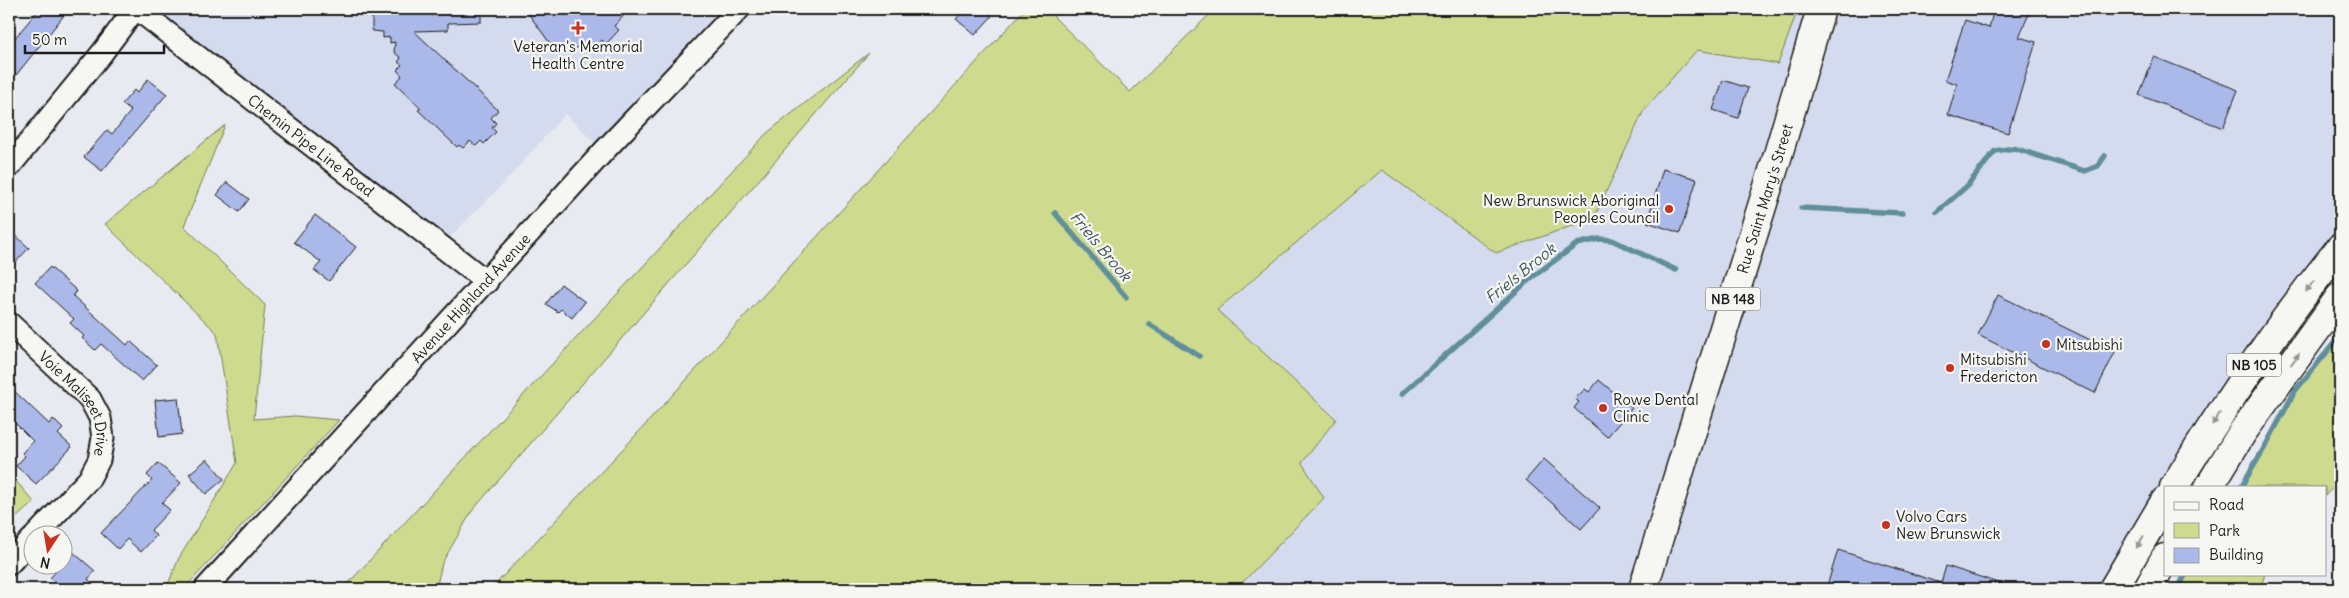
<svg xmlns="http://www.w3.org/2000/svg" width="2349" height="598" viewBox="0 0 2349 598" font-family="Delius,sans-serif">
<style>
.built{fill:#d5dbee}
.green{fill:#cedb8e;stroke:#757c55}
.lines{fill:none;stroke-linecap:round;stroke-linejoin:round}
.stream{stroke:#618f9b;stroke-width:5.5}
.building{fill:#aab9e9;stroke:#1c1c1c}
.minor-casing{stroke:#1c1c1c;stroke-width:25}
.major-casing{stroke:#1c1c1c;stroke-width:31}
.highway-casing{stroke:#1c1c1c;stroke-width:31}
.minor{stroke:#f6f6f2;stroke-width:21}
.major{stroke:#f6f6f2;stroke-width:28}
.highway{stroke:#f6f6f2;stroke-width:28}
.oneway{fill:#949492}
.poi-dot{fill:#c8321e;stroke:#f6f6f2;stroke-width:2}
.labels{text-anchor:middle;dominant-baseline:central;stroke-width:4.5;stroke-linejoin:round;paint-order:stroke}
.shield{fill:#f6f6f2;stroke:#5d5d5c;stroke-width:1}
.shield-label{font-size:14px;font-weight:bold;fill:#1c1c1c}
.poi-label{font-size:15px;fill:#1c1c1c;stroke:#f6f6f2;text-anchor:start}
.street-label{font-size:15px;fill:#1c1c1c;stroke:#f6f6f2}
.water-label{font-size:16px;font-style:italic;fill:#3e555c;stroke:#f6f6f2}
</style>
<rect width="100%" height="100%" fill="#e7eaf0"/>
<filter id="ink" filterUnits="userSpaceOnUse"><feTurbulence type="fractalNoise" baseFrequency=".02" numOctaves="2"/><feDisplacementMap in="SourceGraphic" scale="10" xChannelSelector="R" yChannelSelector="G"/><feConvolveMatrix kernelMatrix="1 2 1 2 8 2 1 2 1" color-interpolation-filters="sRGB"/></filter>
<g filter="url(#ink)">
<!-- built -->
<g class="built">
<polygon points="137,9 739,9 604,151 565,114 502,185 442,245"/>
<polygon points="1798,9 2340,9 2340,248 2113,589 1236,589 1323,498 1302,463 1336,419 1217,311 1382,170 1496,253 1594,218 1644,110 1697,50 1778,64"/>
</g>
<!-- green -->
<g class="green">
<polygon points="1025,9 1046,9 1130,92 1215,9 1798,9 1778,64 1697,50 1644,110 1594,218 1496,253 1382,170 1217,310 1336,419 1302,463 1324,498 1236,589 491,589 636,435"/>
<polygon points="869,53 472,511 442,563 436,589 343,589 767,133"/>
<polygon points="225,125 184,226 265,305 254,419 295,416 339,420 184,589 166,589 179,558 237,463 217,333 105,224"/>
<polygon points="2340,336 2340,480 2325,496 2325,487 2241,487 2295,391"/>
<polygon points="9,473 34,502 9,524"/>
<polygon points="2188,574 2265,574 2260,589 2179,589"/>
</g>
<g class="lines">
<!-- stream -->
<g class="stream">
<polyline points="1801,208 1902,213"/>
<polyline points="1937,212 1967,186 1995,151 2014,148 2085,171 2098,166 2105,156"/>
<polyline points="1055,213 1126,297"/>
<polyline points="1149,324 1199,356"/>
<polyline points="1402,394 1531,278 1577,244 1599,239 1612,240 1676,270"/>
<polyline points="2241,487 2266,445 2295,391 2340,336"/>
<polyline points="2185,589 2180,584 2186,574"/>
</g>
</g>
<!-- building -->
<g class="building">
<polygon points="39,9 69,9 9,84 9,45"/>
<polygon points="372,9 481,9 481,22 448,23 448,30 414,31 498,110 491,118 496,123 492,128 496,132 484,144 481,141 476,146 470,141 463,148 459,145 457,147 418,110 421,108 395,83 402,76 397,70 402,65 398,62 401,58 394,52 395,42 390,43 390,37 383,38 383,32 372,31"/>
<polygon points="525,9 630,9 614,26 619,30 606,44 602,40 594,49 552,46"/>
<polygon points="965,9 983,9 992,16 975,35 956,19"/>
<polygon points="1994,9 2031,9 2019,37 2036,42 2008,133 1948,115 1957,84 1945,80 1965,20 1989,28"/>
<polygon points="2154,57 2238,90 2223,128 2139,95"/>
<polygon points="148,79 167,94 102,171 84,157 107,130 112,134 131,111 122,104 134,90 137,93"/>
<polygon points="1723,80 1748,88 1738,118 1713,110"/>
<polygon points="1663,169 1697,179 1680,233 1647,222"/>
<polygon points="227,182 249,199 239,212 217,195"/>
<polygon points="315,215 356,247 329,281 314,270 321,262 294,242"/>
<polygon points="9,229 29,248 9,269"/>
<polygon points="50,267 77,291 73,296 127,345 130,341 157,365 142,381 101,344 95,350 82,338 84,336 70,323 74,319 35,283"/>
<polygon points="561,284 585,302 572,318 561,309 558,312 546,304"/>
<polygon points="1998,295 2115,352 2095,393 1978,335"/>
<polygon points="1599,380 1632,408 1607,437 1574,408 1579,402 1575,399 1585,389 1589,392"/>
<polygon points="9,386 49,424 53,419 63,429 58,434 72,447 36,484 16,466 25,456 22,453 33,441 9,417"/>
<polygon points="178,398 182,434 159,437 155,400"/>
<polygon points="207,459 224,479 206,494 189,474"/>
<polygon points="1544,459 1600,508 1581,529 1526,480"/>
<polygon points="158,463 181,483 162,503 170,510 151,530 156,536 141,552 127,539 118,549 101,533 152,480 147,475"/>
<polygon points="1838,550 1941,583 1946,566 2008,586 2007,589 1826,589"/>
<polygon points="73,552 95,571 88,579 99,589 63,589 50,578"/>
</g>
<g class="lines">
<!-- minor casing -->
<g class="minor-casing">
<g id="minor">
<path id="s1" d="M137 9 487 282"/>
<polyline points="9,167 102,53 135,9"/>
<path id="s2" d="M9 323 90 399 100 418 103 438 99 460 89 479 35 536"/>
<polyline points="9,564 32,539"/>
<path id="s3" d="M205 589 604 151 739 9"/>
</g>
</g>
<!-- major casing -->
<g class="major-casing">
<g id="major">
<path id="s4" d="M1643 589 1777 158 1821 9"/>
</g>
</g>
<!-- highway casing -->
<g class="highway-casing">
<g id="highway">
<path d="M2174 487C2225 404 2279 323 2340 248"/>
<polyline points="2209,487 2242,433 2340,297"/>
<polyline points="2113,589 2165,501"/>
<polyline points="2148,589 2165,558"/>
</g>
</g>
<!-- minor -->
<use href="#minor" class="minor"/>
<!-- major -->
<use href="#major" class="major"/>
<!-- highway -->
<use href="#highway" class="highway"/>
</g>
<!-- one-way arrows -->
<defs><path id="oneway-solid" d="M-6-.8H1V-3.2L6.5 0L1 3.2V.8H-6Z" transform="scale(1.25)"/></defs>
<g class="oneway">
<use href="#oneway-solid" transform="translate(2310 286) rotate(127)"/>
<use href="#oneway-solid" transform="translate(2295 359) rotate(-54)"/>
<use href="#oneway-solid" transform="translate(2216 419) rotate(124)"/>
<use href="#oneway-solid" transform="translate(2140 542) rotate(121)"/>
</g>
</g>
<!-- markers -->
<g class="poi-dot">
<path d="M575.5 20.5h5v5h5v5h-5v5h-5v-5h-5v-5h5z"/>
<circle cx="1669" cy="209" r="5"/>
<circle cx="2046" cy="344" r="5"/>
<circle cx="1950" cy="368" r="5"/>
<circle cx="1603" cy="408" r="5"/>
<circle cx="1886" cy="525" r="5"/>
</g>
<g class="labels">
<!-- shield labels -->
<g class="shield">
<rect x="1705.5" y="287.5" width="55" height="23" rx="4"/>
<rect x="2226.5" y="353.5" width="55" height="23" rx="4"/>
</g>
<g class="shield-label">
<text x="1733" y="299">NB 148</text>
<text x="2254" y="365">NB 105</text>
</g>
<!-- poi labels -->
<g class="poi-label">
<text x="578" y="46" text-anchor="middle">Veteran's Memorial<tspan x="578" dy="17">Health Centre</tspan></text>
<text x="1659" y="200" text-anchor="end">New Brunswick Aboriginal<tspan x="1659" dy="17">Peoples Council</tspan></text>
<text x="2056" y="344">Mitsubishi</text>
<text x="1960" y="359">Mitsubishi<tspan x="1960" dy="17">Fredericton</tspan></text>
<text x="1613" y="399">Rowe Dental<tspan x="1613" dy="17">Clinic</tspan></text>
<text x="1896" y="516">Volvo Cars<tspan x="1896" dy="17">New Brunswick</tspan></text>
</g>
<!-- street labels -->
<g class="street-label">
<text stroke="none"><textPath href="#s1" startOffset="221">Chemin Pipe Line Road</textPath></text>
<text stroke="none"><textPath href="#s4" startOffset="409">Rue Saint Mary's Street</textPath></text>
<text stroke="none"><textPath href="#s3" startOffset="394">Avenue Highland Avenue</textPath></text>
<text stroke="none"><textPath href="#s2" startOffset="108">Voie Maliseet Drive</textPath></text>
</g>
<!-- water labels -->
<g class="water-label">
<text transform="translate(1101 246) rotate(50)">Friels Brook</text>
<text transform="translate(1520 273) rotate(-39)">Friels Brook</text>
</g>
</g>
<!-- margin -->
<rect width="2349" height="598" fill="none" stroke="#f6f6f2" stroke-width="30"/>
<rect x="15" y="15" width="2319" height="568" fill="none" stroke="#1c1c1c" stroke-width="2" filter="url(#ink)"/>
<!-- legend -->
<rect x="2164" y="486" width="162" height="90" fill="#f6f6f2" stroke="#9f9f9c"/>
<rect x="2174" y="502" width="25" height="8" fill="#f6f6f2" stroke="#9f9f9c"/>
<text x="2209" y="510" font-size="15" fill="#1c1c1c">Road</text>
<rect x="2174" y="523" width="25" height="15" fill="#cedb8e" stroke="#9f9f9c"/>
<text x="2209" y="536" font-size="15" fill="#1c1c1c">Park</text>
<rect x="2174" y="548" width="25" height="15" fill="#aab9e9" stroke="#9f9f9c"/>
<text x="2209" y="560" font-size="15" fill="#1c1c1c">Building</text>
<!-- north arrow -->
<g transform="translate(48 550) rotate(192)"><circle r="24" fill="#f6f6f2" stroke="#9f9f9c"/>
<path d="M0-4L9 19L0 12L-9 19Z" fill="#c8321e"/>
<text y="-8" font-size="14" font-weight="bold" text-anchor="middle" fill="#1c1c1c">N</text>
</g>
<!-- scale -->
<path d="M25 45v8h139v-8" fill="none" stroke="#1c1c1c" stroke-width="2.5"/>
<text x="32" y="45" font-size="15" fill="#1c1c1c" stroke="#f6f6f2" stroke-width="4" paint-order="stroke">50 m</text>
</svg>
